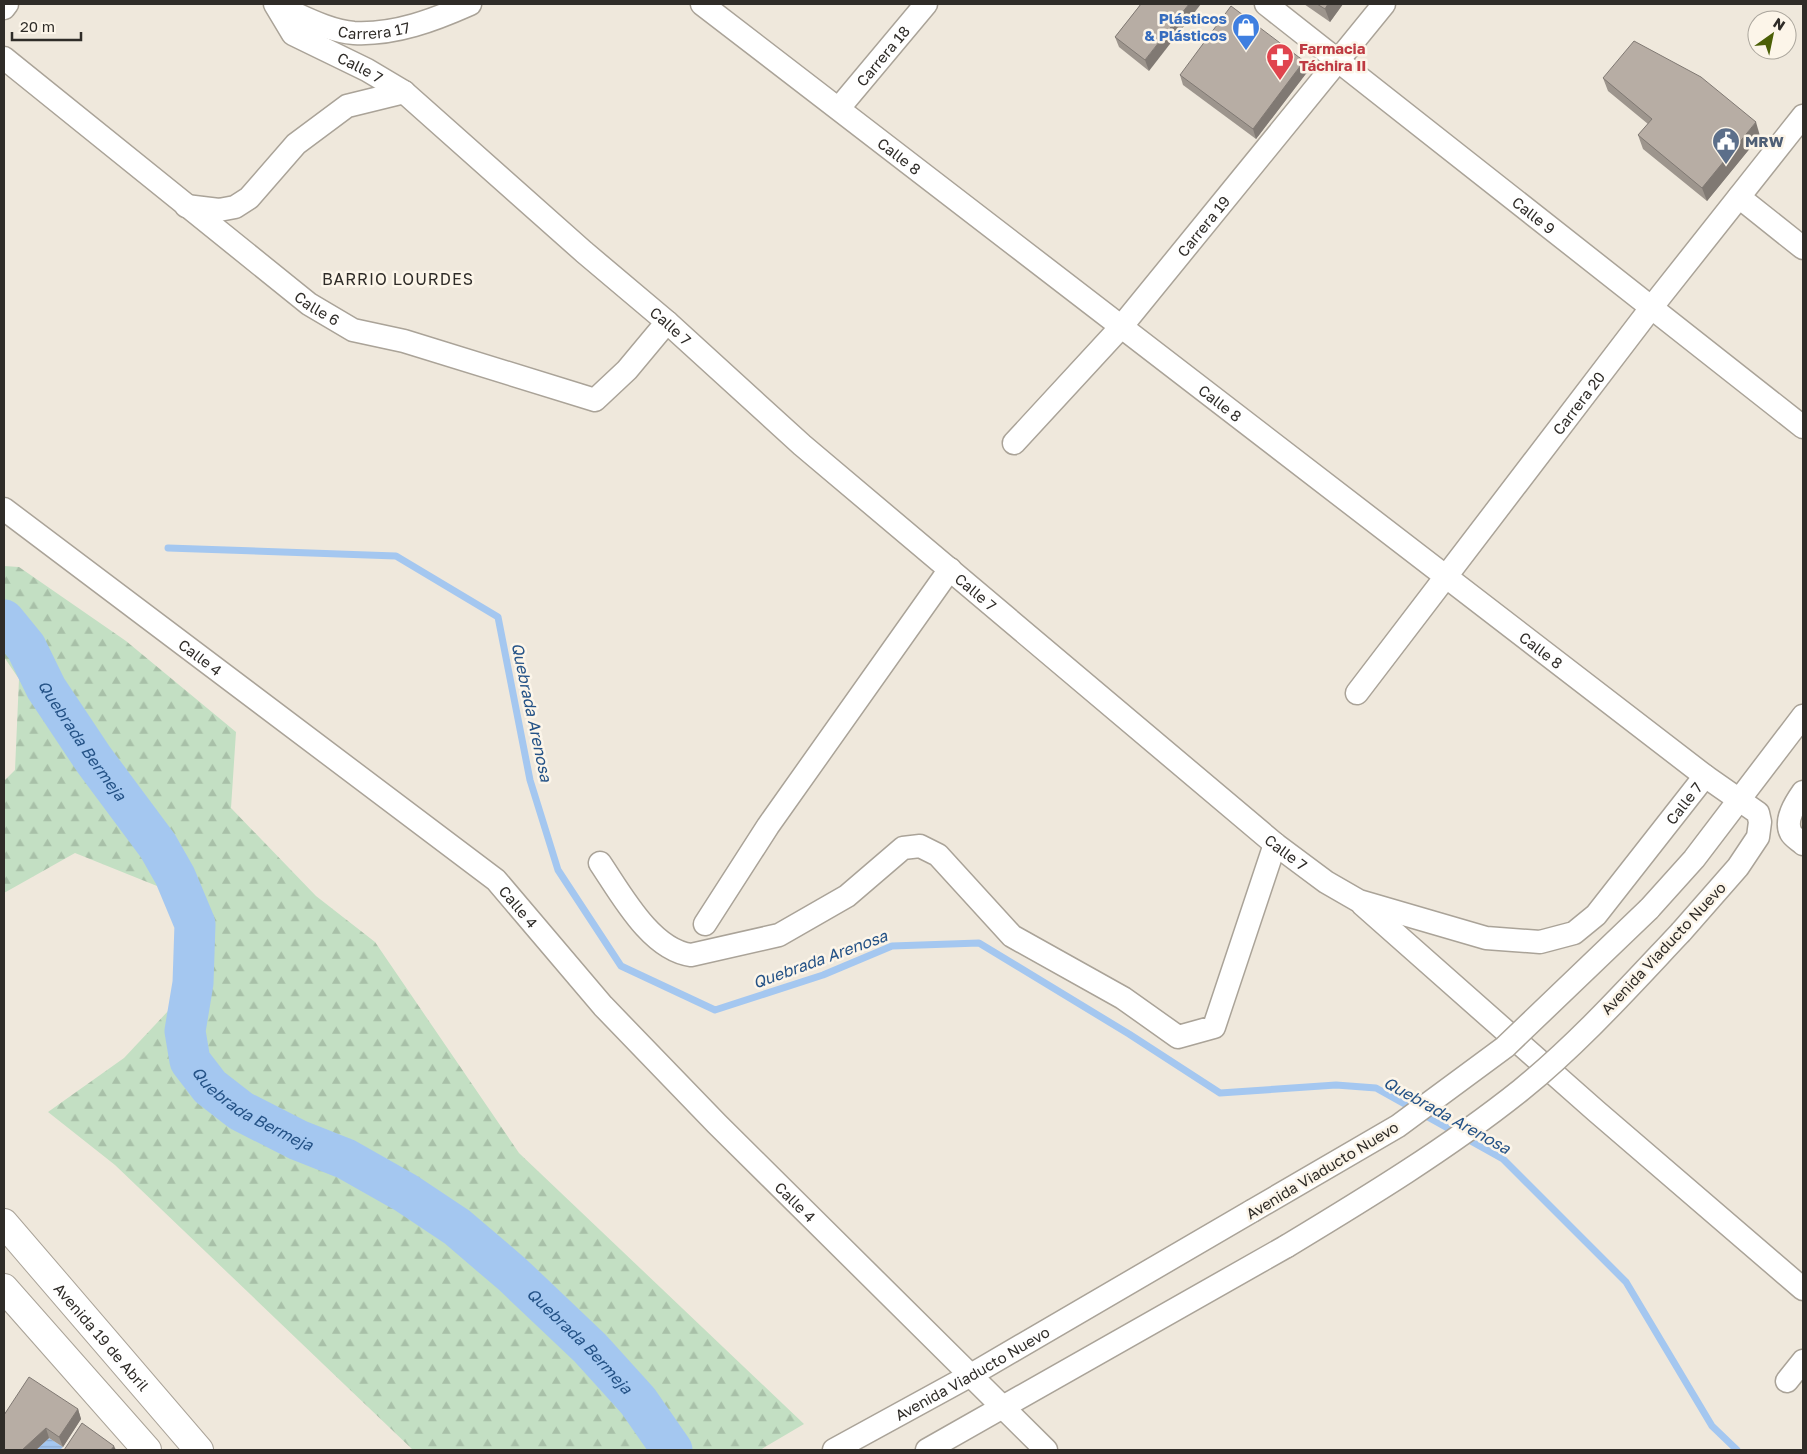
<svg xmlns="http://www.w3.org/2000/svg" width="1807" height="1454" viewBox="0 0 1807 1454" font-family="'Golos Text',sans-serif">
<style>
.forest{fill:url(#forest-firs)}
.water{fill:url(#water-rules)}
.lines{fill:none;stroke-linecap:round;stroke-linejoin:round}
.stream{stroke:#a4c7f0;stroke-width:7}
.river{stroke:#a4c7f0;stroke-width:41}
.street-casing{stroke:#aaa398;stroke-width:25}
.secondary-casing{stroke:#aaa398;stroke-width:30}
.street{stroke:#fff;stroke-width:22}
.secondary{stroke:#fff;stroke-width:28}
.street-bridge-casing{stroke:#aaa398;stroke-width:25;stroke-linecap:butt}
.street-bridge{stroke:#fff;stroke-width:22}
.wall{fill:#9d958d}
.shaded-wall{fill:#807973}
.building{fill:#b7ada4;stroke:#807973}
.labels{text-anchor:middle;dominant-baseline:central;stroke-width:5;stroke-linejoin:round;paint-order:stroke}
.shop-label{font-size:15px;font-weight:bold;fill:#366cbe;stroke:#fcf5e9;text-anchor:end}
.street-label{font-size:15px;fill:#2f2c28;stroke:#fcf5e9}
.health-label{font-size:15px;font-weight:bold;fill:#be3a42;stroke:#fcf5e9;text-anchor:start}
.service-label{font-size:15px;font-weight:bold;fill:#4e5e75;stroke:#fcf5e9;text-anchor:start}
.neighbourhood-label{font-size:16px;letter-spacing:1px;fill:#2f2c28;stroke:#fcf5e9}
.water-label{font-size:16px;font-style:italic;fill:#245286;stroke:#fcf5e9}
</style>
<defs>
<pattern id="forest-firs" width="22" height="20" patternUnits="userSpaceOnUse" patternTransform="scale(1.25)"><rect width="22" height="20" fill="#c3dfc3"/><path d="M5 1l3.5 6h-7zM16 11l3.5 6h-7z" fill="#a8c0a8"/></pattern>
<pattern id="water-rules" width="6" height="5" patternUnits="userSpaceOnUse" patternTransform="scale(1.25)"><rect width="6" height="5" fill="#a4c7f0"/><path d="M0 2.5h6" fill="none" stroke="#8eabce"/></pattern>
</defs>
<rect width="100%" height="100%" fill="#efe8dc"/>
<!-- forest -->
<polygon class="forest" points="4,566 19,567 126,641 236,732 231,808 316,896 375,942 519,1153 804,1424 760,1450 413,1450 115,1165 48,1112 124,1058 169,1010 187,950 162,888 75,853 4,893 4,781 15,770 19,679 4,657"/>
<!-- water -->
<polygon class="water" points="49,1438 63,1447 60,1450 36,1450"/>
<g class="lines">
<!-- stream -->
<polyline class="stream" points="168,548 396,556 498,617 530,780 558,870 621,966 715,1010 823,975 892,946 979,943 1129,1034 1220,1093 1336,1085 1376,1088 1503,1159 1626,1282 1712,1426 1737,1450"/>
<!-- river -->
<path class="river" id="s1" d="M4 620 26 647 46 688 94 760 158 846 175 876 195 924 193 983 185 1031 190 1061 210 1087 241 1111 298 1140 346 1159 406 1193 457 1227 512 1274 590 1348 638 1401 672 1450"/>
<!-- street casing -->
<g class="street-casing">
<g id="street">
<path id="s2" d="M275 4 293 34 367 70 404 92 584 252 667 322 802 445 1275 844 1326 882 1359 901 1486 938 1540 942 1574 933 1596 915 1705 776"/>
<path id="s3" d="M702 4 1705 776 1758 813 1760 822 1758 837 1738 867 1681 932"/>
<path id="s4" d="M1266 4 1803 427"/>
<path id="s5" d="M278 6C302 16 328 31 354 33 395 35 434 20 470 4"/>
<polyline points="4,8 7,4"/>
<path id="s6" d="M4 58 309 304 353 330 404 341 595 400 627 370 667 322"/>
<path id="s7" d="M839 108 926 4"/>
<polyline points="1739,197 1803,248"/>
<polyline points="186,206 219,210 235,207 249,198 296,144 347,106 404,92"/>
<path id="s8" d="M1014 443 1121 327 1384 4"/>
<path id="s9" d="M4 509 496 880 603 1006 717 1124 1046 1450"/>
<path id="s10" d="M1357 693 1651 308 1803 116"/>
<path d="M1803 792C1796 802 1784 820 1791 833 1793 837 1800 841 1803 844"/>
<path d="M600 863C621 894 651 950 691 955L779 935 847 896 903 848 920 846 938 855 1012 936 1123 998 1178 1037 1214 1027 1275 844"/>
<polyline points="1363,905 1596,1111 1803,1289"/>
<polyline points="1649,909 1694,859 1803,716"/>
<polyline points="705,924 768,826 950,569"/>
<polyline points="1787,1381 1803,1361"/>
<path id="s11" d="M834 1450 971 1375 1252 1211"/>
<polyline points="927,1450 1287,1246"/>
</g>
</g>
<!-- secondary casing -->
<g class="secondary-casing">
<g id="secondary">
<path id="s12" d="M4 1223 199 1450"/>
<polyline points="4,1288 147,1450"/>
</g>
</g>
<!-- street -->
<use href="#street" class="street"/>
<!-- secondary -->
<use href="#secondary" class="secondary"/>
<!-- street-bridge casing -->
<g class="street-bridge-casing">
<g id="street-bridge">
<polyline points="1252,1211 1398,1126 1505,1047 1649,909"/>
<path d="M1287 1246C1368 1197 1447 1149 1521 1090 1579 1043 1630 986 1681 932"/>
</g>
</g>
<!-- street-bridge -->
<use href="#street-bridge" class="street-bridge"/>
</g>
<!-- wall -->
<g class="wall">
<polygon points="1141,4 1149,71 1119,47 1115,37"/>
<polygon points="1304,4 1343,4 1330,22"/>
<polygon points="1308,71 1256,139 1183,85 1180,75"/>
<polygon points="1603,78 1760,136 1707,201 1643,149 1638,135 1648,124 1608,91"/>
<polygon points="78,1409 81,1419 63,1447 49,1438 36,1450 4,1450"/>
</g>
<!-- shaded-wall -->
<g class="shaded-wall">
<polygon points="1189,4 1201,4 1149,71 1145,60"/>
<polygon points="1328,4 1343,4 1330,22 1325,9"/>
<polygon points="1304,61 1308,71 1256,139 1253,129"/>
<polygon points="1756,122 1760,136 1707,201 1702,188"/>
<polygon points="78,1409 81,1419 63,1447 59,1437"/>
<polygon points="46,1428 49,1438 36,1450 22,1450"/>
<polygon points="114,1446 116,1450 111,1450"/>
</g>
<!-- building -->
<g class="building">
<polygon points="1141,4 1189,4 1145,60 1115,37"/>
<polygon points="1317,4 1328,4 1325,9"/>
<polygon points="1231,6 1304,61 1253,129 1180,75"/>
<polygon points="1634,41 1701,77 1756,122 1702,188 1638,135 1652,119 1603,78"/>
<polygon points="29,1377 78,1409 59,1437 46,1428 22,1450 4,1450 4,1415"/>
<polygon points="82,1423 114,1446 111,1450 64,1450"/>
</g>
<!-- icons -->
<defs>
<g id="shop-pin" transform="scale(1.4375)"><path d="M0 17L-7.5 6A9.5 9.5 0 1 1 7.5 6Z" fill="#3f7fe0" stroke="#fcf5e9"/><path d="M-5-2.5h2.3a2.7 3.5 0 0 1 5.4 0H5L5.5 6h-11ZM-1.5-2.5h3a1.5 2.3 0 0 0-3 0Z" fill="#fff"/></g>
<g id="pharmacy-pin" transform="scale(1.4375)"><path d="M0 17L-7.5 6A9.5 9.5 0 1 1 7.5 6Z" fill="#e0444e" stroke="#fcf5e9"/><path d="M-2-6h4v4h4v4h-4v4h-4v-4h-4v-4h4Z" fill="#fff"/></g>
<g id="civic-pin" transform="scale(1.4375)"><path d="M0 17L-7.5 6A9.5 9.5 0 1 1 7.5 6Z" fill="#5c6f8a" stroke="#fcf5e9"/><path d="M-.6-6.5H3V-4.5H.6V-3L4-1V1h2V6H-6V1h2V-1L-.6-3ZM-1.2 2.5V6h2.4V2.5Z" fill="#fff"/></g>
</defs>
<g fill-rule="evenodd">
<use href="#shop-pin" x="1246" y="27"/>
<use href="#pharmacy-pin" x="1280" y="57"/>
<use href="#civic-pin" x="1726" y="141"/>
</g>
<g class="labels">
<!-- shop labels -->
<g class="shop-label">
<text x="1227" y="18">Plásticos<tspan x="1227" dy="17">&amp; Plásticos</tspan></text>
</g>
<!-- street labels -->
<g class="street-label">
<text stroke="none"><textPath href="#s5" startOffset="101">Carrera 17</textPath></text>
<text stroke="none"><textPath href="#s7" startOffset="68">Carrera 18</textPath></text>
<text stroke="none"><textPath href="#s2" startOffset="110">Calle 7</textPath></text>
<text stroke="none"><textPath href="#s3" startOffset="249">Calle 8</textPath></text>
<text stroke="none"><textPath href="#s4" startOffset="341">Calle 9</textPath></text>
<text stroke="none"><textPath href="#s8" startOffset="288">Carrera 19</textPath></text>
<text stroke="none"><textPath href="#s6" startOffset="401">Calle 6</textPath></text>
<text stroke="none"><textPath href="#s2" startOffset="515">Calle 7</textPath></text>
<text stroke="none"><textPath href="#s3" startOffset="654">Calle 8</textPath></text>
<text stroke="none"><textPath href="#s10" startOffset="365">Carrera 20</textPath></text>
<text stroke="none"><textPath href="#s2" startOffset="920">Calle 7</textPath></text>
<text stroke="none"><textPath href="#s3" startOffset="1059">Calle 8</textPath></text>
<text stroke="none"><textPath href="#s9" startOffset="246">Calle 4</textPath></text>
<text stroke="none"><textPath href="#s2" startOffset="1805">Calle 7</textPath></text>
<text stroke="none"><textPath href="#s2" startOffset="1325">Calle 7</textPath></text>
<text stroke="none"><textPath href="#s9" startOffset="651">Calle 4</textPath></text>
<text transform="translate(1663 948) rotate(-47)">Avenida Viaducto Nuevo</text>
<text transform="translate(1322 1170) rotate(-31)">Avenida Viaducto Nuevo</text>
<text stroke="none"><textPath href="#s9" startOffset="1056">Calle 4</textPath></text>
<text stroke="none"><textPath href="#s12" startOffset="150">Avenida 19 de Abril</textPath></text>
<text stroke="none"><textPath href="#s11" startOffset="158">Avenida Viaducto Nuevo</textPath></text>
</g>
<!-- health labels -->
<g class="health-label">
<text x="1299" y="48">Farmacia<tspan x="1299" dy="17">Táchira II</tspan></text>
</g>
<!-- service labels -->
<g class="service-label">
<text x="1745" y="141">MRW</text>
</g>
<!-- neighbourhood labels -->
<g class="neighbourhood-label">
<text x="398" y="279">BARRIO LOURDES</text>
</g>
<!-- water labels -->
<g class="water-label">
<text transform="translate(532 712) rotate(78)">Quebrada Arenosa</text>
<text stroke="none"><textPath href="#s1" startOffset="144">Quebrada Bermeja</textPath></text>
<text transform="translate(820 959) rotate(-20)">Quebrada Arenosa</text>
<text stroke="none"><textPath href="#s1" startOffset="579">Quebrada Bermeja</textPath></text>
<text transform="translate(1447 1115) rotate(29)">Quebrada Arenosa</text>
<text stroke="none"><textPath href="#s1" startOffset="984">Quebrada Bermeja</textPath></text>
</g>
</g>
<!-- border -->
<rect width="1807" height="1454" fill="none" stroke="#2f2c28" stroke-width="10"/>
<!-- north arrow -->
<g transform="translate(1772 35) rotate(33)"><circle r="24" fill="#fcf5e9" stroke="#aaa59c"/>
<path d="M0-4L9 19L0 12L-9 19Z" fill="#4b5f06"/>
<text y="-8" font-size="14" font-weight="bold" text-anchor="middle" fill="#2f2c28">N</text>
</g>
<!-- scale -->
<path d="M12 32v8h69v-8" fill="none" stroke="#2f2c28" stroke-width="2.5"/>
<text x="20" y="32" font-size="15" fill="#2f2c28" stroke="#fcf5e9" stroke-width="4" paint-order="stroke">20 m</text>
</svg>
